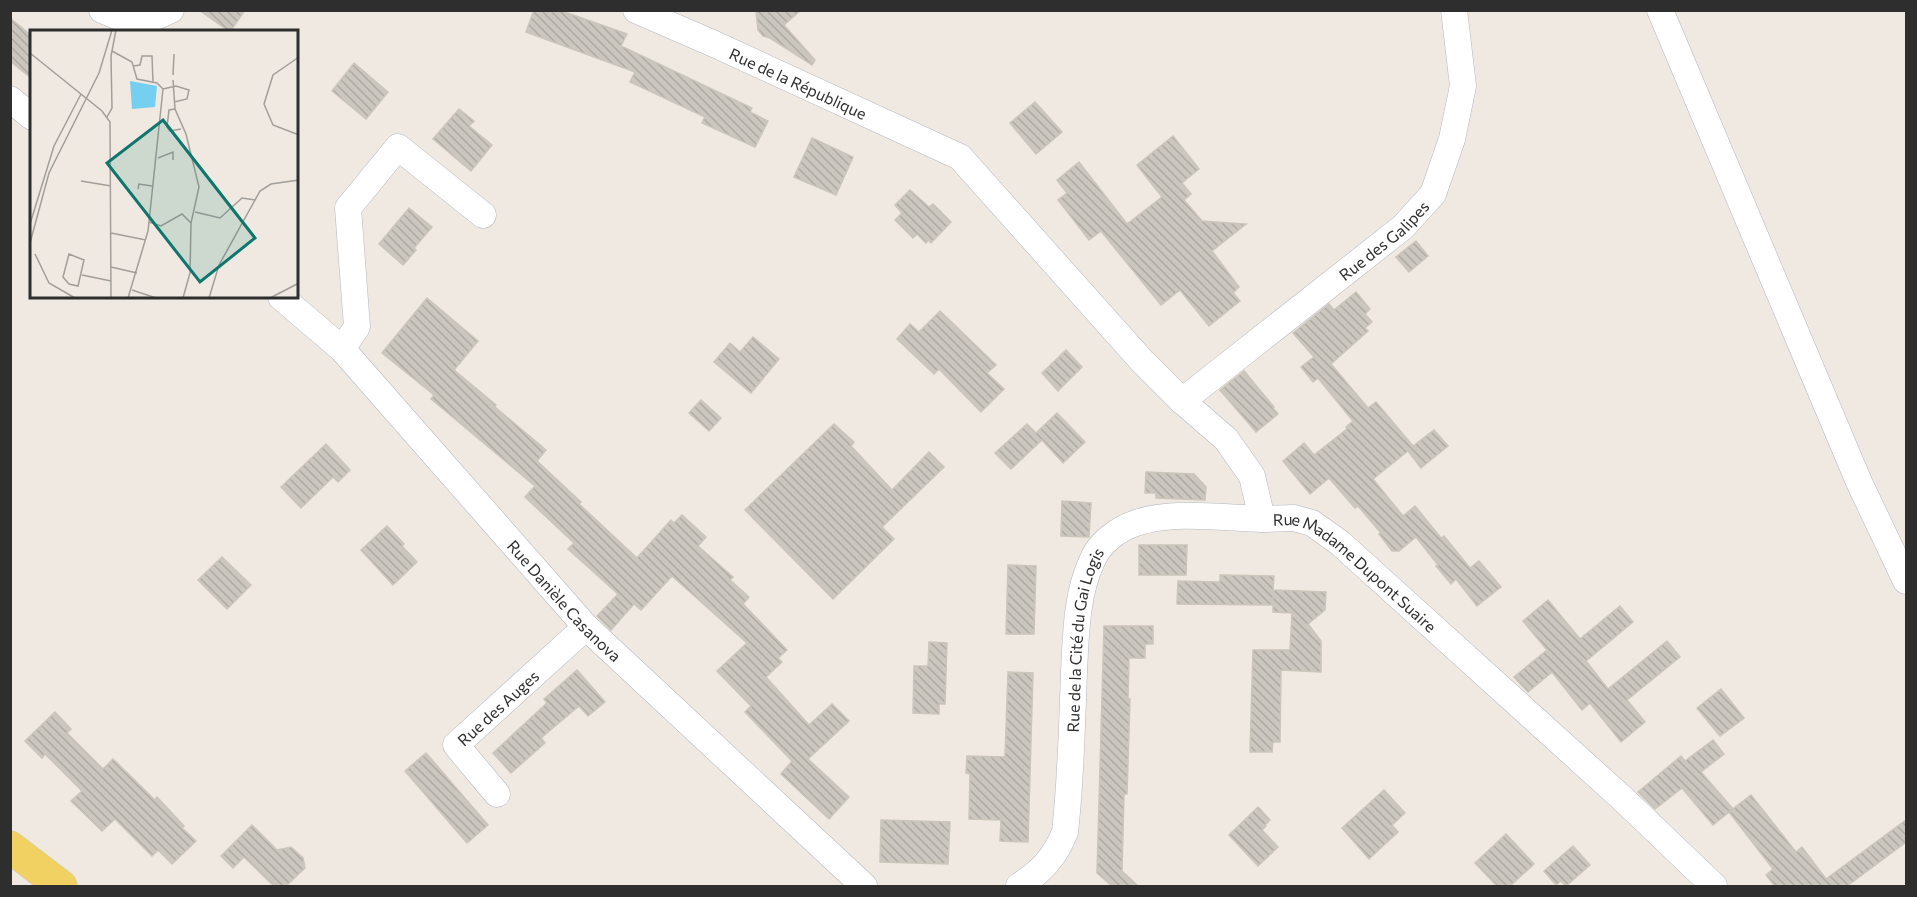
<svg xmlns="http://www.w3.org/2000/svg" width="1917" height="897" viewBox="0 0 1917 897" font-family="Commissioner,sans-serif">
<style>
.building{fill:url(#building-back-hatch);stroke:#cbc5ba;stroke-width:1.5}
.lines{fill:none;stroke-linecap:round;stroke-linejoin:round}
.minor-casing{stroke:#b4b7c1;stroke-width:27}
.major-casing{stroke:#c9c9c9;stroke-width:33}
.minor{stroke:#fff;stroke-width:26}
.major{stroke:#f2d163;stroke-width:32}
.labels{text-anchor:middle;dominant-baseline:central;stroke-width:6;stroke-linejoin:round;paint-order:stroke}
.street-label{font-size:16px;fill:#2e2e2e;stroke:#fff}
.inset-road{fill:none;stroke:#a29e99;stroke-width:1.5}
.view{fill:#0f766e;fill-opacity:0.15;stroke:#0f766e;stroke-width:3}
.inset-edge{fill:none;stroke:#2e2e2e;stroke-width:3}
</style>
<defs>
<pattern id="building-back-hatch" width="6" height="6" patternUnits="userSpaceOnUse" patternTransform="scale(1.5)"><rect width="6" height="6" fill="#cbc7bf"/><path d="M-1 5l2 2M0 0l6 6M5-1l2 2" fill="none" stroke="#afaba4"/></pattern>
</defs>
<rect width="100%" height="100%" fill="#efe9e1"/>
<!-- building -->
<g class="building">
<polygon points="199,10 245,10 230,32"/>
<polygon points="534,10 559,10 627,34 621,46 752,108 750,112 768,121 755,147 702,123 705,117 630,82 635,72 526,32"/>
<polygon points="756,10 801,10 784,25 815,60 812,65 770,38 763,36 758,30"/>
<polygon points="10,18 32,36 32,79 10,61"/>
<polygon points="354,63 388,92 366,119 332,91"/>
<polygon points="1035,102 1062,132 1036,154 1010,123"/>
<polygon points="459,109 474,121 469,126 492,145 471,171 433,139"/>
<polygon points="1173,136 1199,169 1182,183 1191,194 1184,200 1202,221 1246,224 1212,251 1239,287 1233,293 1240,301 1209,326 1180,290 1161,305 1101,231 1089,240 1058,200 1067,193 1057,180 1079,162 1127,224 1162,197 1137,165"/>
<polygon points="812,138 853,157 836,195 794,177"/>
<polygon points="910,190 929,207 933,204 951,222 931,243 928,240 926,243 917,234 913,238 895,220 902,213 895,205"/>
<polygon points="409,208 432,227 414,248 416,250 403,265 379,244"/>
<polygon points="1416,241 1428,256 1409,272 1396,257"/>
<polygon points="1356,292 1370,309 1365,314 1372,322 1365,328 1368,331 1331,364 1368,408 1376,402 1413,446 1434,430 1448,446 1421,468 1408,451 1373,479 1403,516 1415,506 1441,538 1444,536 1470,568 1479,561 1501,587 1477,606 1456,579 1451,584 1436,566 1438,565 1416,537 1399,551 1392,551 1379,534 1381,533 1358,506 1355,508 1329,478 1310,494 1283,461 1304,443 1314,455 1347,429 1346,427 1353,421 1318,378 1313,382 1301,367 1314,357 1293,333 1329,304 1334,310"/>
<polygon points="427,298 478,341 454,370 496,405 495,407 546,450 537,461 581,502 579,504 637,558 671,520 674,523 682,515 706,537 698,546 733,577 730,580 749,597 743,604 787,650 778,658 782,662 766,677 809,725 832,704 849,721 808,759 849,797 829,819 781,774 792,761 745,712 751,706 717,671 747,643 672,576 641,610 634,604 611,630 597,616 618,594 568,549 574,543 525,497 535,486 431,399 434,395 382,353"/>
<polygon points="940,311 996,365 987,373 1004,389 981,412 939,369 934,374 897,339 910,324 919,332"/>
<polygon points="753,337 779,359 751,393 714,362 730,343 740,352"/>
<polygon points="1066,350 1082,367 1058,391 1042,373"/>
<polygon points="1244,371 1274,407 1273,408 1278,414 1256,432 1220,390"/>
<polygon points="701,400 721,418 709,431 689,413"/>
<polygon points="1057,413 1085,442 1063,463 1042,440 1011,469 995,453 1027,424 1036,433"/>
<polygon points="834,424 854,442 851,446 892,490 929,452 944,467 882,527 894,539 833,599 745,510"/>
<polygon points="326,444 350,470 338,482 333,477 301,508 281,487"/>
<polygon points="1146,472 1194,474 1206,487 1205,500 1156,498 1156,493 1145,493"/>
<polygon points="1062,501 1091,503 1089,537 1061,536"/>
<polygon points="387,526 404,544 402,546 417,562 393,585 361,550"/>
<polygon points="1139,545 1187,545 1186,575 1139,575"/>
<polygon points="222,557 251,585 227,609 198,580"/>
<polygon points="1008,565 1036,566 1034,634 1006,634"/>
<polygon points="1220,575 1274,576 1273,590 1326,592 1325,610 1308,624 1321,641 1321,672 1281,670 1280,742 1273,742 1272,752 1250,752 1253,650 1290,650 1292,613 1273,612 1273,597 1273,605 1177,604 1178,581 1220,582"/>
<polygon points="1548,600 1580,639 1620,606 1633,622 1586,661 1608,689 1667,641 1680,657 1627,700 1645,722 1621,742 1590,703 1582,710 1552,672 1528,692 1514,677 1547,650 1523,621"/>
<polygon points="1104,626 1153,626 1153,644 1145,644 1145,658 1129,658 1128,699 1130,699 1127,794 1124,794 1122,871 1138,886 1112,886 1097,873"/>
<polygon points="929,642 947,643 945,704 939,704 939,714 913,713 914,666 928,666"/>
<polygon points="577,670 605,702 588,716 579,706 541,738 545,743 511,773 493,753 547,703 544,699"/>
<polygon points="1008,672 1033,673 1028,842 1000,841 1001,820 969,819 970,774 966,773 967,756 1005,757"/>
<polygon points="1721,689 1744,718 1720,736 1697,708"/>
<polygon points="55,712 71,729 67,733 103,769 113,759 155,800 157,797 184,826 182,828 196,841 172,864 158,850 152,856 115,819 102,831 71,801 82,791 45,754 42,758 25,741"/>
<polygon points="1713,740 1724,754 1701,772 1733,809 1713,825 1682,788 1655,809 1638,792 1681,756 1685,761"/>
<polygon points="426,753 488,825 467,843 405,771"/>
<polygon points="1384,790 1405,813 1392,825 1398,832 1369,859 1342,828"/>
<polygon points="1751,795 1796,852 1802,847 1826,879 1906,820 1906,842 1847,886 1775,886 1766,875 1773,869 1729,812"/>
<polygon points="1258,807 1270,820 1265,825 1266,826 1262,830 1278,847 1258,866 1229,835"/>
<polygon points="881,820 950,822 948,864 880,862"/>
<polygon points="252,825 277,850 291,847 303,858 305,868 286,886 274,886 244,857 233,868 221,856"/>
<polygon points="1506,834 1534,864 1510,886 1497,886 1475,863"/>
<polygon points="1573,846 1590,865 1566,886 1561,881 1556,885 1544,871"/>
</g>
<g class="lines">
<!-- minor casing -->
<g class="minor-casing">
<g id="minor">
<polyline points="102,10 138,25 171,10"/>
<path id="s1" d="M636 10 712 43 960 157 1142 361 1182 401 1226 439 1252 476 1262 519 1294 518 1312 523 1340 543 1623 799 1714 886"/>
<polyline points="1660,10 1859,482 1906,581"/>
<polyline points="10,99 32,117"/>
<path id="s2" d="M281 297 342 349 586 627 864 886"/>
<polyline points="342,349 357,327 348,208 398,147 483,215"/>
<path id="s3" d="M1182 401 1403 227 1433 194 1452 139 1463 86 1454 10"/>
<path id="s4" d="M497 794 456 745 586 627"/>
<path id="s5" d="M1019 886C1042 871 1055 857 1065 832 1071 779 1072 725 1074 672 1076 635 1076 595 1092 561 1099 543 1118 529 1136 523 1172 510 1224 518 1262 519"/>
</g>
</g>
<!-- major casing -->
<g class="major-casing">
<polyline id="major" points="10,847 61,886"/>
</g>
<!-- minor -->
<use href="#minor" class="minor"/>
<!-- major -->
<use href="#major" class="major"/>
</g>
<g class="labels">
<!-- street labels -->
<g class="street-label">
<text stroke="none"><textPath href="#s1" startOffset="178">Rue de la République</textPath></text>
<text stroke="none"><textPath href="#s3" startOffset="258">Rue des Galipes</textPath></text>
<text stroke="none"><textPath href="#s1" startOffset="945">Rue Madame Dupont Suaire</textPath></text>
<text stroke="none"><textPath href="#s2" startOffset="416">Rue Danièle Casanova</textPath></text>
<text stroke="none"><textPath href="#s5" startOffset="266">Rue de la Cité du Gai Logis</textPath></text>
<text stroke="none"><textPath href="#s4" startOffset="120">Rue des Auges</textPath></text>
</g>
</g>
<!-- overview -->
<g transform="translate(30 30)">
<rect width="268" height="268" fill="#efe9e1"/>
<path d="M100 51 127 56 125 77 102 79Z" fill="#75cff0"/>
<path class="inset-road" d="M82 21 102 32 107 49 127 53 133 59M0 23 72 81 80 92 81 268M269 27 243 45 234 74 243 95 269 105M103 36 110 35 112 26H122L123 52M143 45 144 24M143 50 145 79 156 104 169 157 161 193 160 243 153 268M133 59 146 56 159 60 157 69 144 72M145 79 139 80 137 97 140 101 151 99M77 87 82 78 81 26 86 0M128 128 143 122V130M51 151 81 156M108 159 109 154 122 156M165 182 190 188 212 168 225 170M119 192 131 196 152 184 161 193M0 194 24 116 51 64M81 203 116 210M0 213 19 143 69 43 82 0M5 224 19 253 45 268M39 224 54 230 48 256 39 254 33 247ZM81 237 107 243M52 245 81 251M102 260 126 268M98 268 118 201 133 59M179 268 189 235 230 161 241 154 269 150M240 268 269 253"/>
<path class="view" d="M133 90 225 208 170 252 77 133Z"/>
<rect width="268" height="268" class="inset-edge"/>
</g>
<!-- border -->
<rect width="1917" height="897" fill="none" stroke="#2e2e2e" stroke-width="24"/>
</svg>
